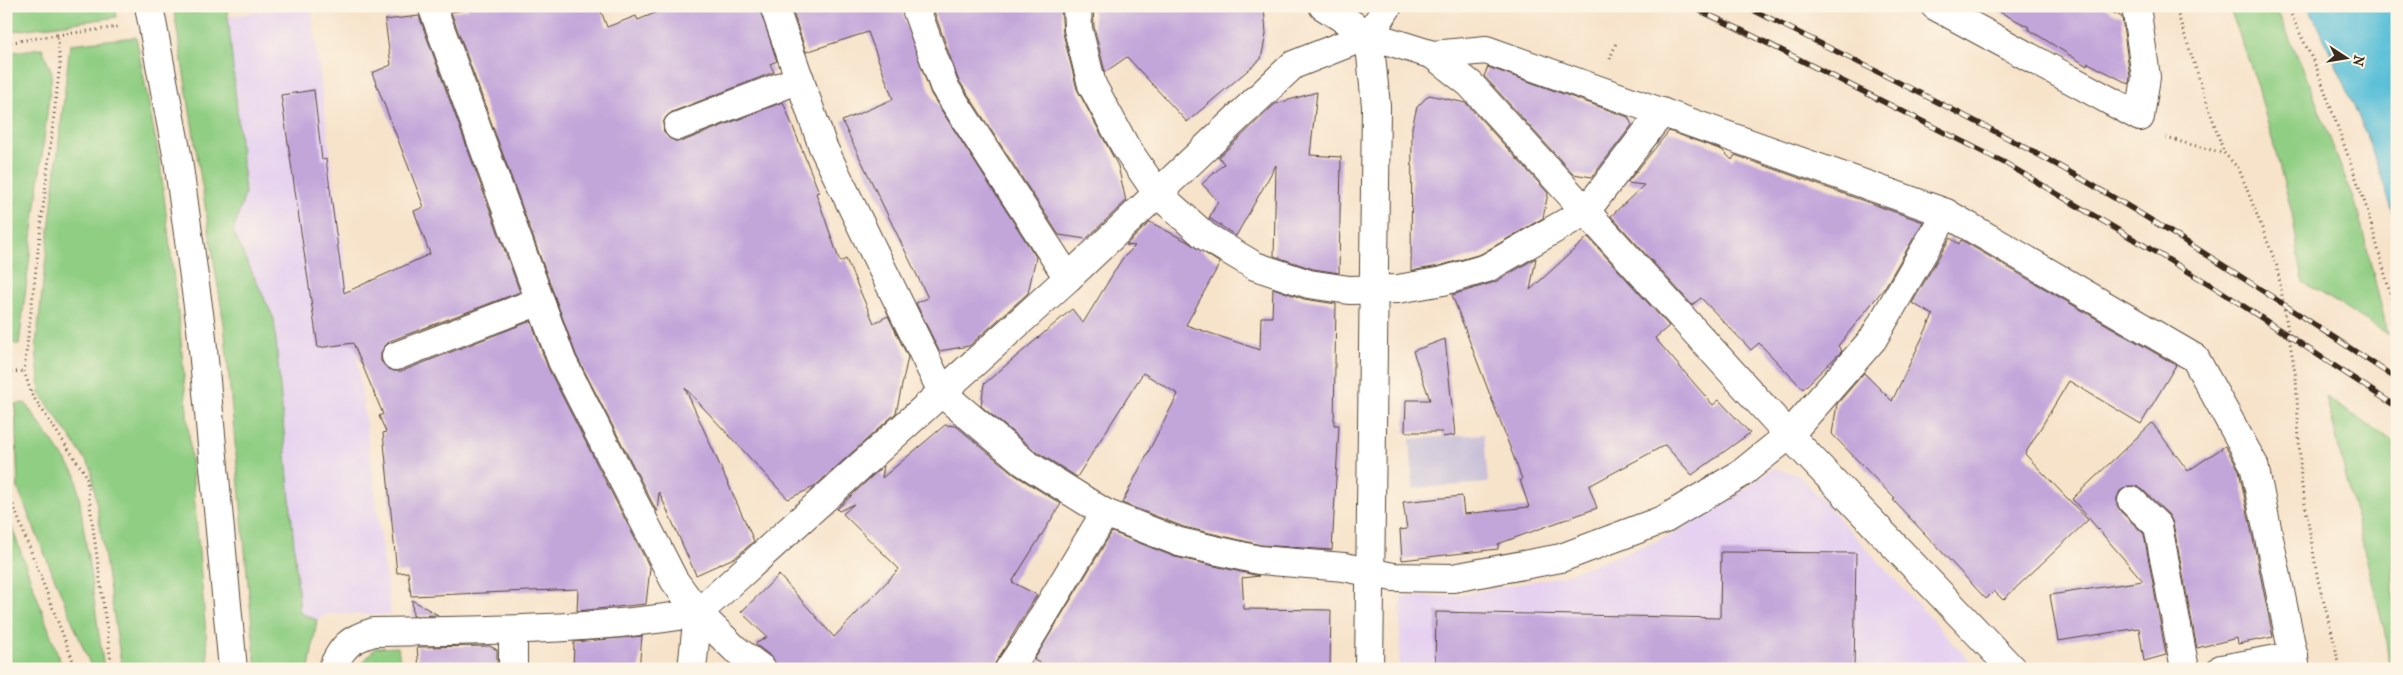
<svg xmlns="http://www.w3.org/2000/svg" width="2403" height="675" viewBox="0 0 2403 675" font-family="'IM FELL French Canon',serif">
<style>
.built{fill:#e6d2f0}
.industrial{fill:#c8bfd8}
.green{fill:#90ce83;stroke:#667c50}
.water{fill:#5ac0d8;stroke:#4a757b}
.building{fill:#c2a6da}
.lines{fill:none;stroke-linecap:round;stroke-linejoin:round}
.minor-casing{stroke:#574638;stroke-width:30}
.path{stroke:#574638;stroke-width:3;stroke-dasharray:1 4;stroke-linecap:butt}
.minor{stroke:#fff;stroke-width:28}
.rail-casing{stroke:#3b2a1e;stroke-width:5.5}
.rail{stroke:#fcf5e5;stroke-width:4;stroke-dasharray:11;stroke-linecap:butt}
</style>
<rect width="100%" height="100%" fill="#fcf5e5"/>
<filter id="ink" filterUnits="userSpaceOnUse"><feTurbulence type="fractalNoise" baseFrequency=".02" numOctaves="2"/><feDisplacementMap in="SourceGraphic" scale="10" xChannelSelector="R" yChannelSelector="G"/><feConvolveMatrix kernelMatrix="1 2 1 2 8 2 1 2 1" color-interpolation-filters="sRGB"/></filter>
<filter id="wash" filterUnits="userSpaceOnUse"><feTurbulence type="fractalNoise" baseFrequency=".0096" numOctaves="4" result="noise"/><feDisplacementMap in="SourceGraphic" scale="20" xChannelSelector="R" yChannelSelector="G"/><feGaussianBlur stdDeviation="1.12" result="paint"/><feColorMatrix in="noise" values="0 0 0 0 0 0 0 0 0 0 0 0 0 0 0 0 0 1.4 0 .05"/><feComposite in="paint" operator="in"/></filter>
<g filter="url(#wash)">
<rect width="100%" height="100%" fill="#f7e3ca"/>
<!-- built -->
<g class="built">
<polygon points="294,6 311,6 391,615 327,614 317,620 300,613 274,319 233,232 245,194 228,17"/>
<polygon points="1773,468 1799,475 1977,669 1399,669 1401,597 1453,596 1562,576 1670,536 1747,488"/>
</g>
<!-- industrial -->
<polygon class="industrial" points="1484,434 1488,483 1413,488 1410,439"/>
<!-- green -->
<g class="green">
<polygon points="6,6 115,6 117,17 6,32"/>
<polygon points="227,6 245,194 233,232 274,319 300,613 317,620 309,669 256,669 224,324 174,11 195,12"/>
<polygon points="2229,6 2275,6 2305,73 2358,212 2388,334 2303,282 2292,213 2257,84"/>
<polygon points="136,37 160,163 180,330 209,669 122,669 91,468 40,393 36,346 70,44"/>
<polygon points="42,48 52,73 19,345 7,341 6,335 6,53"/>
<polygon points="2326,397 2394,442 2393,591 2397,625 2397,669 2390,669 2384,629"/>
<polygon points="25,403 76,475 104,669 92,669 18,489 15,404"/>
<polygon points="6,511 63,669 6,669"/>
<polygon points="398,647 401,669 358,669 375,648"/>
</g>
<!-- water -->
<path class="water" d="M2308 6H2397V227C2376 151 2343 77 2308 6Z"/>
<g id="blocks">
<!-- building -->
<g class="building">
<polygon points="467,6 599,6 607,27 636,16 638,20 672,6 759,6 777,61 770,64 774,72 672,112 666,117 663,123 664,132 669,138 675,141 683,141 783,102 819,192 816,193 840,262 846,259 874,323 888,316 908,357 896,413 814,487 788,499 685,388 754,541 736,557 696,575 659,492 657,512 576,355 451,12 469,9"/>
<polygon points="791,6 900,6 931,94 1036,257 1028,293 969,346 939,351 916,303 928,298 842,121 893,99 868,32 806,52"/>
<polygon points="932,6 1061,6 1063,33 1077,89 1118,166 1126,201 1086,239 1059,235 958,79"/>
<polygon points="1093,6 1264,6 1266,34 1261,59 1187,122 1127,57 1105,72 1094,27"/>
<polygon points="1988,6 2100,6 2122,17 2130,77 2129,84 2088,63 2087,66 2028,29 2029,27"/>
<polygon points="419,16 520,292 390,341 384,347 381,353 381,361 387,368 394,371 402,371 531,321 548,368 650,568 646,604 577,611 578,589 411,596 408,572 397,573 383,433 386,432 379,416 383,414 353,343 318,348 281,95 314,90 322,160 326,159 344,293 430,254 414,211 424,207 372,73 391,65 385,20"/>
<polygon points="1488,67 1628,117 1632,125 1592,177 1573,174 1484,76"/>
<polygon points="1317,92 1310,155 1341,157 1339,273 1313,269 1274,256 1276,165 1236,236 1209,218 1218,201 1202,184 1224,164 1219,157 1275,104"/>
<polygon points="1429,95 1466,103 1548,193 1543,218 1481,254 1439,266 1411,271 1412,127 1417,107"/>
<polygon points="1669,131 1722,150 1732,160 1735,155 1923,222 1885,287 1838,346 1842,351 1803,389 1759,343 1751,350 1701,298 1692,305 1611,216 1644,185 1627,183"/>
<polygon points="1150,222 1188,242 1220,263 1186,325 1260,350 1261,317 1272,317 1273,288 1304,299 1336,304 1334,425 1339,425 1332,550 1261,545 1184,527 1122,503 1178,394 1143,373 1077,477 1034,450 981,406 984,384 1072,309 1083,323 1122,259 1135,246 1126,245"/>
<polygon points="1588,237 1669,326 1655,338 1713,405 1719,400 1750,433 1692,475 1665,445 1589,486 1597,508 1498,544 1498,549 1402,560 1400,530 1407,529 1403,502 1462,496 1464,514 1529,507 1520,480 1522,479 1452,295 1495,282 1536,258 1530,290"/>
<polygon points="1950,238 1959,244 1961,240 2176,365 2141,424 2069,381 2025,454 2088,520 2003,600 1994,591 1986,599 1893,500 1895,499 1832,434 1837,404 1864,373 1892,401 1933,315 1912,303"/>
<polygon points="1445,339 1455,435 1443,437 1442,432 1405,432 1406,400 1430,400 1413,351"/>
<polygon points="2152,423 2188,471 2225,446 2239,470 2273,637 2238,644 2237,638 2197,648 2173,523 2169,515 2143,490 2136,486 2128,486 2120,491 2117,498 2117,505 2121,512 2144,534 2166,655 2144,661 2139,628 2058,641 2050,595 2143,581 2072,499"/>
<polygon points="945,425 956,426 1015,475 1061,504 1012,582 1037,595 996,662 990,669 777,669 772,657 755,644 767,637 741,612 779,575 834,637 899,569 843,514 854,504 839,511 837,509 884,465 882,478"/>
<polygon points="1112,532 1175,557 1259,576 1242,578 1244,609 1331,610 1330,669 1052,669 1034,660"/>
<polygon points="1721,552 1856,553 1854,669 1435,669 1436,612 1720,618"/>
<polygon points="412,600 438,615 413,616"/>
<polygon points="642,636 639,669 573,669 574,642"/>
<polygon points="490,646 497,650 497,669 419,669 417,647"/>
</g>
</g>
</g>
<g filter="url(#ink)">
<use href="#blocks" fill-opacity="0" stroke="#574638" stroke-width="1"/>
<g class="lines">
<!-- minor casing -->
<g class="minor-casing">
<g id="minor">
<polyline points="149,6 178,160 201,328 233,669"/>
<polyline points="432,6 562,361 674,580 698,613 735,649 762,669"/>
<polyline points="774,6 823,147 943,394 1025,463 1105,513 1179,542 1259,560 1344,567 1393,577 1453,578 1561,558 1665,519 1742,473 1789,435 1873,339 1946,213"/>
<polyline points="915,6 944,86 1068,278"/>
<polyline points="1077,6 1078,29 1092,85 1125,146 1157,193 1205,236 1255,266 1309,284 1349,290 1398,289 1443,281 1487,268 1586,211 1662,112"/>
<polyline points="1323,6 1369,35 1433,55 1470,84 1789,435 2012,669"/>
<polyline points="1935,6 2140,117 2146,77 2136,6"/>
<polyline points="1433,55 1486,50 1946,213 2195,358 2254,465 2296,669"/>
<polyline points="678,126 800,79"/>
<polyline points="396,356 540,301"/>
<polyline points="2132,501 2158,526 2185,669"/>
<path d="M332 669C342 646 350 639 374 632 482 630 591 631 698 613L1068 278 1293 65 1369 35 1388 6"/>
<polyline points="513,669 513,630"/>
<polyline points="692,669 698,613"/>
<polyline points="1009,669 1028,641 1105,513"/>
<polyline points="1369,669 1376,106 1369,35"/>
<polyline points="2221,669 2294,656"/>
</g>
</g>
<!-- path -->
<g class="path">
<polyline points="2175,6 2224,153 2239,169 2277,266 2296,378 2301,480 2318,580 2335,645 2339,669"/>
<polyline points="2287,6 2317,69 2367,209 2397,318"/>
<polyline points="57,35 119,27"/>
<polyline points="6,43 57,35 60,64 24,371 32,395 86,475 112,669"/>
<polyline points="1610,59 1616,43"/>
<polyline points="2166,138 2223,153"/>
<polyline points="6,373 24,371"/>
<polyline points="6,476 7,489 76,669"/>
</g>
<!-- minor -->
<use href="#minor" class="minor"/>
<!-- rail casing -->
<g class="rail-casing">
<g id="rail">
<polyline points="1690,6 1735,27 2005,163 2216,288 2397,407"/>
<path d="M1745 6C1835 51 1926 95 2015 142 2147 212 2272 297 2397 379"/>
</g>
</g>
<!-- rail -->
<use href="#rail" class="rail"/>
</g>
</g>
<!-- margin -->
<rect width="2403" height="675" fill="none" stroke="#fcf5e5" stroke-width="25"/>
<!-- north arrow -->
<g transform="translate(2346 58) rotate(102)" stroke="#fcf5e5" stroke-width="4" paint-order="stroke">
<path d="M0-4L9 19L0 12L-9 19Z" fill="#3b2a1e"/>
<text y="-8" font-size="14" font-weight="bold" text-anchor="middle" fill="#3b2a1e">N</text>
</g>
</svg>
